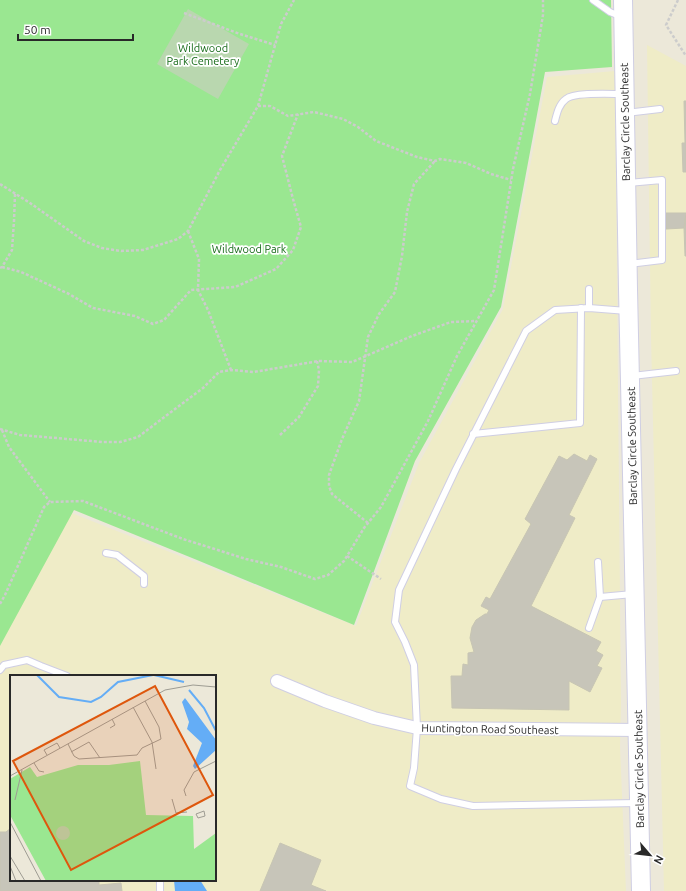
<svg xmlns="http://www.w3.org/2000/svg" width="686" height="891" viewBox="0 0 686 891" font-family="Ubuntu,sans-serif">
<style>
.education{fill:#efecc7;fill-rule:evenodd}
.green{fill:#9ae791}
.cemetery{fill:#b9d7af}
.water{fill:#64adf6}
.building{fill:#c7c5b9;stroke:#c7c5b3}
.lines{fill:none;stroke-linecap:round;stroke-linejoin:round}
.lane-casing{stroke:#cfcee3;stroke-width:8}
.street-casing{stroke:#cfcee3;stroke-width:14}
.secondary-casing{stroke:#cfcee3;stroke-width:20}
.path{stroke:#ccc;stroke-width:2.5;stroke-dasharray:3 2;stroke-linecap:butt}
.lane{stroke:#fff;stroke-width:6}
.street{stroke:#fff;stroke-width:12}
.secondary{stroke:#fff;stroke-width:18}
.labels{text-anchor:middle;dominant-baseline:central;stroke-width:3.5;stroke-linejoin:round;paint-order:stroke}
.park-label{font-size:11px;fill:#156a17;stroke:#fff}
.street-label{font-size:11px;fill:#292929;stroke:#fff}
.inset-river{fill:none;stroke:#64adf6;stroke-width:2}
.inset-road{fill:none;stroke:#9e9c93;stroke-width:1}
.view{fill:#de570d;fill-opacity:0.15;stroke:#de570d;stroke-width:2}
.inset-edge{fill:none;stroke:#292929;stroke-width:2}
</style>
<rect width="100%" height="100%" fill="#ece8d9"/>
<!-- education -->
<g class="education">
<polygon points="647,45 686,66 686,891 664,891 651,337"/>
<path d="M615 71 621 703 620 747 626 891H0V638L69 512 356 626 419 463 503 309 547 77ZM11 676H215V880H11Z"/>
</g>
<!-- green -->
<polygon class="green" points="0,0 611,0 612,67 545,72 501,307 415,461 354,625 197,560 74,510 0,646"/>
<!-- cemetery -->
<polygon class="cemetery" points="188,9 249,44 218,99 157,64"/>
<!-- water -->
<polygon class="water" points="174,880 200,880 207,891 175,891"/>
<!-- building -->
<g class="building">
<polygon points="684,101 686,101 686,172 683,172 682,143 685,143"/>
<polygon points="666,213 686,213 684,228 666,229"/>
<polygon points="686,215 686,256 685,256 684,228"/>
<polygon points="574,454 587,461 590,455 597,459 569,515 575,518 531,606 601,642 596,651 603,655 597,666 602,668 590,692 569,681 569,710 452,708 451,676 462,676 463,664 468,665 468,653 474,652 470,638 472,627 476,620 485,614 487,614 489,610 481,606 486,597 490,599 531,524 525,519 559,456 567,460"/>
<polygon points="11,828 11,880 99,880 99,885 121,883 122,891 0,891 0,832 6,832"/>
<polygon points="280,843 321,860 311,885 326,891 260,891"/>
</g>
<g class="lines">
<!-- lane casing -->
<g class="lane-casing">
<g id="lane">
<polyline points="593,0 610,12 622,17"/>
<polyline points="626,113 660,109"/>
<path d="M555 121C557 113 559 104 566 99 574 92 610 94 622 94"/>
<polyline points="628,183 662,180 662,260 629,264"/>
<polyline points="589,289 589,308"/>
<polyline points="627,311 589,308 555,310 526,331 456,469 399,590 395,622 405,642 414,665 417,728 414,768 410,786 441,799 473,806 637,803"/>
<polyline points="632,376 676,371"/>
<polyline points="473,434 580,423 581,308"/>
<polyline points="106,553 117,555 144,576 144,584"/>
<polyline points="598,562 600,597 633,594"/>
<polyline points="589,628 600,597"/>
<polyline points="0,670 4,665 27,660 41,666 67,676"/>
<polyline points="160,880 160,891"/>
</g>
</g>
<!-- street casing -->
<g class="street-casing">
<polyline id="street" points="277,681 325,701 374,718 417,728 638,730"/>
</g>
<!-- secondary casing -->
<g class="secondary-casing">
<polyline id="secondary" points="623,0 628,289 641,891"/>
</g>
<!-- path -->
<g class="path">
<polyline points="678,0 666,25 686,56"/>
<polyline points="184,13 240,34 275,45"/>
<polyline points="258,106 270,106 288,116 314,112 343,119 358,127 376,141 417,157 435,161 440,159 466,163 491,174 511,180"/>
<polyline points="0,184 30,203 84,241 102,248 121,251 143,250 178,239 188,231 220,170 258,106 281,24 294,0"/>
<polyline points="188,231 199,259 198,290 208,310 231,370"/>
<polyline points="2,267 21,272 69,294 93,308 135,316 153,324 164,320 191,290 235,287 276,269 293,250 301,227 293,199 282,156 298,114"/>
<polyline points="0,268 2,267 12,250 14,221 15,194"/>
<polyline points="0,429 20,435 103,442 120,442 138,437 203,388 219,372 231,370 254,372 319,361 352,362 412,336 451,322 476,321"/>
<polyline points="2,430 9,447 50,502"/>
<polyline points="280,435 299,417 318,386 319,370 317,361"/>
<polyline points="368,523 332,494 329,486 329,475 342,439 359,401 368,337 379,314 395,292 402,256 407,212 414,184 435,161"/>
<polyline points="347,556 381,579"/>
<polyline points="0,604 5,595 44,507 50,502 83,501 183,539 246,559 281,567 315,579 328,575 344,561 364,528 381,507 428,421 457,356 494,290 513,169 530,94 543,15 543,0"/>
</g>
<!-- lane -->
<use href="#lane" class="lane"/>
<!-- street -->
<use href="#street" class="street"/>
<!-- secondary -->
<use href="#secondary" class="secondary"/>
</g>
<g class="labels">
<!-- park labels -->
<g class="park-label">
<text x="203" y="48">Wildwood<tspan x="203" dy="13">Park Cemetery</tspan></text>
<text x="249" y="249">Wildwood Park</text>
</g>
<!-- street labels -->
<g class="street-label">
<text transform="translate(625 122) rotate(-91)">Barclay Circle Southeast</text>
<text transform="translate(632 446) rotate(-91)">Barclay Circle Southeast</text>
<text transform="translate(490 729) rotate(1)">Huntington Road Southeast</text>
<text transform="translate(639 769) rotate(-91)">Barclay Circle Southeast</text>
</g>
</g>
<!-- overview -->
<g transform="translate(10 675)">
<rect width="206" height="206" fill="#ece8d9"/>
<path d="M130 86 136 140 183 141 184 174 206 158V206H36L0 140V104L20 92 27 102 68 90H99Z" fill="#9ae791"/>
<path d="M46 158a7 7 0 1 1 14 0a7 7 0 1 1-14 0Z" fill="#b9d7af"/>
<path d="M175 23 206 65V75L185 94 183 91 192 68 177 54 179 47 172 27Z" fill="#64adf6"/>
<path class="inset-river" d="M27 0 49 22 81 27 91 22 108 7 143 0M144 0 174 7M179 15 194 33 206 56"/>
<path class="inset-road" d="M123 32 142 67 146 94M100 53 105 50 102 44M58 69 64 81 69 84 127 80 132 73 151 64 149 52 135 26M61 77 79 67 90 83M37 80 34 75 47 68 50 73M24 88 29 96 34 97M0 101 155 15 183 10 206 12M176 121 174 115 184 97 206 86M162 124 166 138 177 137M5 125 12 95M194 136 195 141 188 143 186 139ZM0 147 31 206M0 181 15 206M0 191 6 206"/>
<path class="view" d="M145 11 203 120 61 195 3 86Z"/>
<rect width="206" height="206" class="inset-edge"/>
</g>
<!-- north arrow -->
<g transform="translate(650 855) rotate(118)" stroke="#ffffff" stroke-width="3" paint-order="stroke">
<path d="M0-3L7 15L0 10L-7 15Z" fill="#292929"/>
<text y="-6" font-size="11" font-weight="bold" text-anchor="middle" fill="#292929">N</text>
</g>
<!-- scale -->
<path d="M18 34v6h115v-6" fill="none" stroke="#292929" stroke-width="2"/>
<text x="24" y="34" font-size="12" fill="#292929" stroke="#ffffff" stroke-width="3" paint-order="stroke">50 m</text>
</svg>
